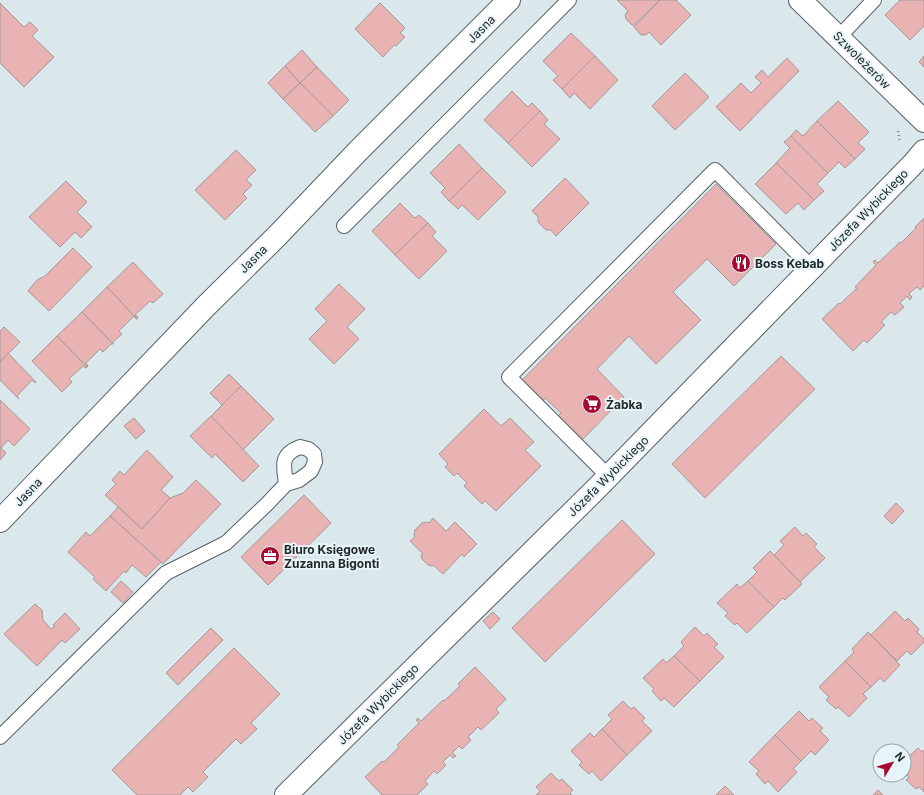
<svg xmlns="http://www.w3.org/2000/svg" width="924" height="795" viewBox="0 0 924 795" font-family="Inter,sans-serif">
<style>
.building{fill:#e9b3b4;stroke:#a59898}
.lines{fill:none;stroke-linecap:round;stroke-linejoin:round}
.lane-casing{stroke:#566265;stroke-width:16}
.street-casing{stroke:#566265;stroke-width:24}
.secondary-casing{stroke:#566265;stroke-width:24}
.path{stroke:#798285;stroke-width:2.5;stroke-dasharray:1 3;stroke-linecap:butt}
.lane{stroke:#fff;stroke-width:14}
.street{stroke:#fff;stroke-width:22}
.secondary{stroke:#fff;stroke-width:22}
.labels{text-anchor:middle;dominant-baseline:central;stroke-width:4;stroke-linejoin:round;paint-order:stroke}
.street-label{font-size:12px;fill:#222729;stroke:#e7f5f8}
.poi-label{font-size:12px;font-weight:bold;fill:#222729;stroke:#e7f5f8;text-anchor:start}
</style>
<rect width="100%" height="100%" fill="#dae7eb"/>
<!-- building -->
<g class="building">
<polygon points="617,0 660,0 633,26 626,19 625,15 628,11"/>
<polygon points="660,0 676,0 691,15 661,45 649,32 646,35 641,35 634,27"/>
<polygon points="900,0 924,0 924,26 910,40 885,15"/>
<polygon points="0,3 24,27 30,22 38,30 32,36 54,57 24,87 0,63"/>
<polygon points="380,3 405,28 400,33 405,37 396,46 394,45 383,57 355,29"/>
<polygon points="571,33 595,56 562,89 553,80 558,76 543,61"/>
<polygon points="302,50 317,67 300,83 285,66"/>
<polygon points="595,56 618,80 590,109 574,93 570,98 562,89"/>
<polygon points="924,56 924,67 919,62"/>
<polygon points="787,58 799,71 740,131 716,107 741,83 751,93 761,83 755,77 762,70 768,77"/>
<polygon points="285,66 300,83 283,99 268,83"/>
<polygon points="317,67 349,100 333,116 300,83"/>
<polygon points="685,73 709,97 675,130 652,106"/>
<polygon points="300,83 333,116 315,132 283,99"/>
<polygon points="512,91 528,107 532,103 540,111 508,143 484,120"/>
<polygon points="838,101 869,132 858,143 865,149 855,159 817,121"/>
<polygon points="540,111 548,120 544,124 560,139 532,167 508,143"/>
<polygon points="817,121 855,159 845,168 839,162 828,173 791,136 796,130 803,136"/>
<polygon points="791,136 828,173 817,184 824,191 814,200 776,163 790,148 784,142"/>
<polygon points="459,144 482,168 449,201 441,192 445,188 430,173"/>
<polygon points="236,150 256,170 246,180 252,185 243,194 247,198 225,220 195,190"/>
<polygon points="776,163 814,200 804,210 798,203 786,214 755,184"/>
<polygon points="482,168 506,192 478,220 462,205 458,209 449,201"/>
<polygon points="565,178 589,203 556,236 551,230 546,230 538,222 538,217 532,211"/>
<polygon points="66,181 87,202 77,212 92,227 81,238 75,232 60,247 29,217"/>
<polygon points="716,184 776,244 734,286 707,259 673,292 701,320 656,364 629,336 597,369 624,397 582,440 558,416 561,413 545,398 543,401 522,380"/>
<polygon points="400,203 415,218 419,215 428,223 395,255 372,231"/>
<polygon points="924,218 924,286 920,290 917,287 913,290 909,294 912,297 910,300 907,296 900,303 904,307 895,315 891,312 881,322 885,325 867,343 864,340 853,351 822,319 839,303 840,304 857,288 855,287 876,265 873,262 875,260 878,263 900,242 901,243 916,228 915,227"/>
<polygon points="428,223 436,232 432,236 447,251 419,279 395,255"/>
<polygon points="73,248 92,267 49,311 28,291 37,280 45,276"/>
<polygon points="133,262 163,294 153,303 150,301 135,315 138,317 137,319 107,287"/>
<polygon points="339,284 365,309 347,327 359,339 334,364 309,339 327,321 315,309"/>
<polygon points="107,287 137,319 136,319 134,316 119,331 122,334 113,342 113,344 82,312"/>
<polygon points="82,312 113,344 111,344 103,352 100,349 86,363 88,366 87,367 57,336"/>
<polygon points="4,327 20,342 0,362 0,331"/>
<polygon points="57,336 87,367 86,368 83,366 69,379 72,382 62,392 32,361"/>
<polygon points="8,353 36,382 35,383 32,380 17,396 19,399 0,380 0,362"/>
<polygon points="781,356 815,389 705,498 672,464"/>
<polygon points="229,374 241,386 222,405 210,393"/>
<polygon points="241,386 274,419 243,450 211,416"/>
<polygon points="0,400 30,429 14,446 8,440 1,448 6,453 0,460"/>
<polygon points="484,409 501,426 510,418 534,442 525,450 541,466 496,511 485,501 482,504 464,486 467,483 457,473 454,476 445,467 448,464 439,454"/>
<polygon points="211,416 259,466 243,482 215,454 212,458 190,436"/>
<polygon points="134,418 145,431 136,439 124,426"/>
<polygon points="147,450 173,477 161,490 170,498 142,529 105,495 116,484 112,480 120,471 124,475"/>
<polygon points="196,480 221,504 163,564 110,516 118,507 142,529 170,498 183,493"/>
<polygon points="304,495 331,523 268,585 241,557"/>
<polygon points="896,503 904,511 892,524 884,516"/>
<polygon points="110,516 161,562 146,577 132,565 126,573 124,571 106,591 93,579 95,577 68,552 86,532 90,536"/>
<polygon points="433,518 446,531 455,522 477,544 464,557 462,554 443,574 433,565 432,566 428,565 422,559 421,555 423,554 410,541 415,537 414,535 415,530 422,523 428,522 429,523"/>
<polygon points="622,520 655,554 545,662 512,628"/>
<polygon points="795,527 803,536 806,533 817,544 814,547 825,558 800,582 774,555 784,545 780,541"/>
<polygon points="770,551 802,584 785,600 783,598 774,607 748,581 757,572 753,568"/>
<polygon points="121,581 133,592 123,603 111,592"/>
<polygon points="748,581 774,607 747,633 737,623 735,625 725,616 728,613 717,603 737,584 740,588"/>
<polygon points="35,604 42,610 43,620 51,629 55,626 53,625 65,613 80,629 65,643 62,640 37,666 4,634"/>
<polygon points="895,611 905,621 908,618 919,629 917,632 924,639 924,642 911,655 907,651 897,661 871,635"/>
<polygon points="493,612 500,619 490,629 483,621"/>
<polygon points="695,627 704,636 707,633 718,644 714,647 724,657 700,681 674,656 684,646 681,642"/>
<polygon points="211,628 223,640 178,685 166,673"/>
<polygon points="868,632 900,665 884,682 880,678 871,687 845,661 854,652 852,649"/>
<polygon points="234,648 280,694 251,723 257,729 241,744 236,739 203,772 208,777 193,792 188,787 180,795 137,795 112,770"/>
<polygon points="674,656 700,681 674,707 664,698 661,701 652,691 654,689 643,678 663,659 666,663"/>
<polygon points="845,661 871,687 863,694 867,698 849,717 838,707 836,709 826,700 829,697 819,687"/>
<polygon points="475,667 506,699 496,709 499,713 481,730 478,727 468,737 471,740 462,749 459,746 452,753 456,756 453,758 450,755 443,762 446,765 437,774 434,771 425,781 428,784 417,795 382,795 365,777 382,761 384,762 399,747 397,745 419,723 416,720 418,718 421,721 443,700 444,701 460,686 458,684"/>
<polygon points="623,701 631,709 634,707 645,718 642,721 652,731 627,755 602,729 612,719 608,715"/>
<polygon points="799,711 809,721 812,718 823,728 820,731 829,740 815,755 811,751 801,761 775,735"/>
<polygon points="602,729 627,755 601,781 592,771 589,774 579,765 582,762 571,751 590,733 594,737"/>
<polygon points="775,735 801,761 793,769 797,772 778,792 768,781 765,784 756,774 759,771 749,762"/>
<polygon points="918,748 922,752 924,750 924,792 919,787 916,789 906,780 909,777 904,772 904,761"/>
<polygon points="551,773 559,781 562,779 573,790 570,793 572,795 536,795 540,791 536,787"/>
<polygon points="725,786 734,795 716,795"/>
<polygon points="878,790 883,795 873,795"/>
</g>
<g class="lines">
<!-- lane casing -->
<g class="lane-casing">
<g id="lane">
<polyline points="839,37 874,0"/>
<polyline points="344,226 569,0"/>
<polyline points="608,476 509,377 715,170 812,268"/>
<path d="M0 737 166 573 226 543 267 504 286 484 299 480 311 471 315 462 314 454 308 449 300 447C279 455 284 466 286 484"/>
</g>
</g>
<!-- street casing -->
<g class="street-casing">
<g id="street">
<polyline points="0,521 206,306 277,236 359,150 509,0"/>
<polyline points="286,795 597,488 913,164 924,151"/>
</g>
</g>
<!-- secondary casing -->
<g class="secondary-casing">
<polyline id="secondary" points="800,0 924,121"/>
</g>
<!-- path -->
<polyline class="path" points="898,131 900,142"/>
<!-- lane -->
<use href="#lane" class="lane"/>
<!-- street -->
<use href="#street" class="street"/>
<!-- secondary -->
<use href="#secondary" class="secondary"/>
</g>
<!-- icons -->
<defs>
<g id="restaurant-disc" transform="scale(1)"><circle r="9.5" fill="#a50830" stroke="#e7f5f8"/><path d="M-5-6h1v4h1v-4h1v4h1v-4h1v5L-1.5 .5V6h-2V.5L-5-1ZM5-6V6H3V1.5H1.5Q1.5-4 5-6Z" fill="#fff"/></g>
<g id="supermarket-disc" transform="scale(1)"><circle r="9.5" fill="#a50830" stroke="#e7f5f8"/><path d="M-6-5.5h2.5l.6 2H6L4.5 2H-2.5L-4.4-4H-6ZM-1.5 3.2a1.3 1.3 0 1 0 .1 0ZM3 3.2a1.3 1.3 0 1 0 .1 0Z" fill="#fff"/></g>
<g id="office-disc" transform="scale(1)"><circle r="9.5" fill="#a50830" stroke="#e7f5f8"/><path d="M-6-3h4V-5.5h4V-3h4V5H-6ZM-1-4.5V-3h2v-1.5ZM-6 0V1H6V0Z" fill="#fff"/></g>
</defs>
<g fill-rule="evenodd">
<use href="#restaurant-disc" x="741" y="263"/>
<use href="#supermarket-disc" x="592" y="404"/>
<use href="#office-disc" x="270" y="556"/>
</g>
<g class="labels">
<!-- street labels -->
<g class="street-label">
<text transform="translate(481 29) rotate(-45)">Jasna</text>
<text transform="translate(862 60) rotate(45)">Szwoleżerów</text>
<text transform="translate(868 210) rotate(-46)">Józefa Wybickiego</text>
<text transform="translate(253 259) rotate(-45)">Jasna</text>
<text transform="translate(608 476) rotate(-45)">Józefa Wybickiego</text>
<text transform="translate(28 492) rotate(-46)">Jasna</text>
<text transform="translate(378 704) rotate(-45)">Józefa Wybickiego</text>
</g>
<!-- poi labels -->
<g class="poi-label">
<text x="755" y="263">Boss Kebab</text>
<text x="606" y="404">Żabka</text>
<text x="284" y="549">Biuro Księgowe<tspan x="284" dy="14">Zuzanna Bigonti</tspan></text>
</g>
</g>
<!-- north arrow -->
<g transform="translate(892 763) rotate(52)"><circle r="19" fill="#e7f5f8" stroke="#98a3a5"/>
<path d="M0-3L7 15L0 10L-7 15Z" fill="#a50830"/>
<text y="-6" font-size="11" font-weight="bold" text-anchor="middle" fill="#222729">N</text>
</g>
</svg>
